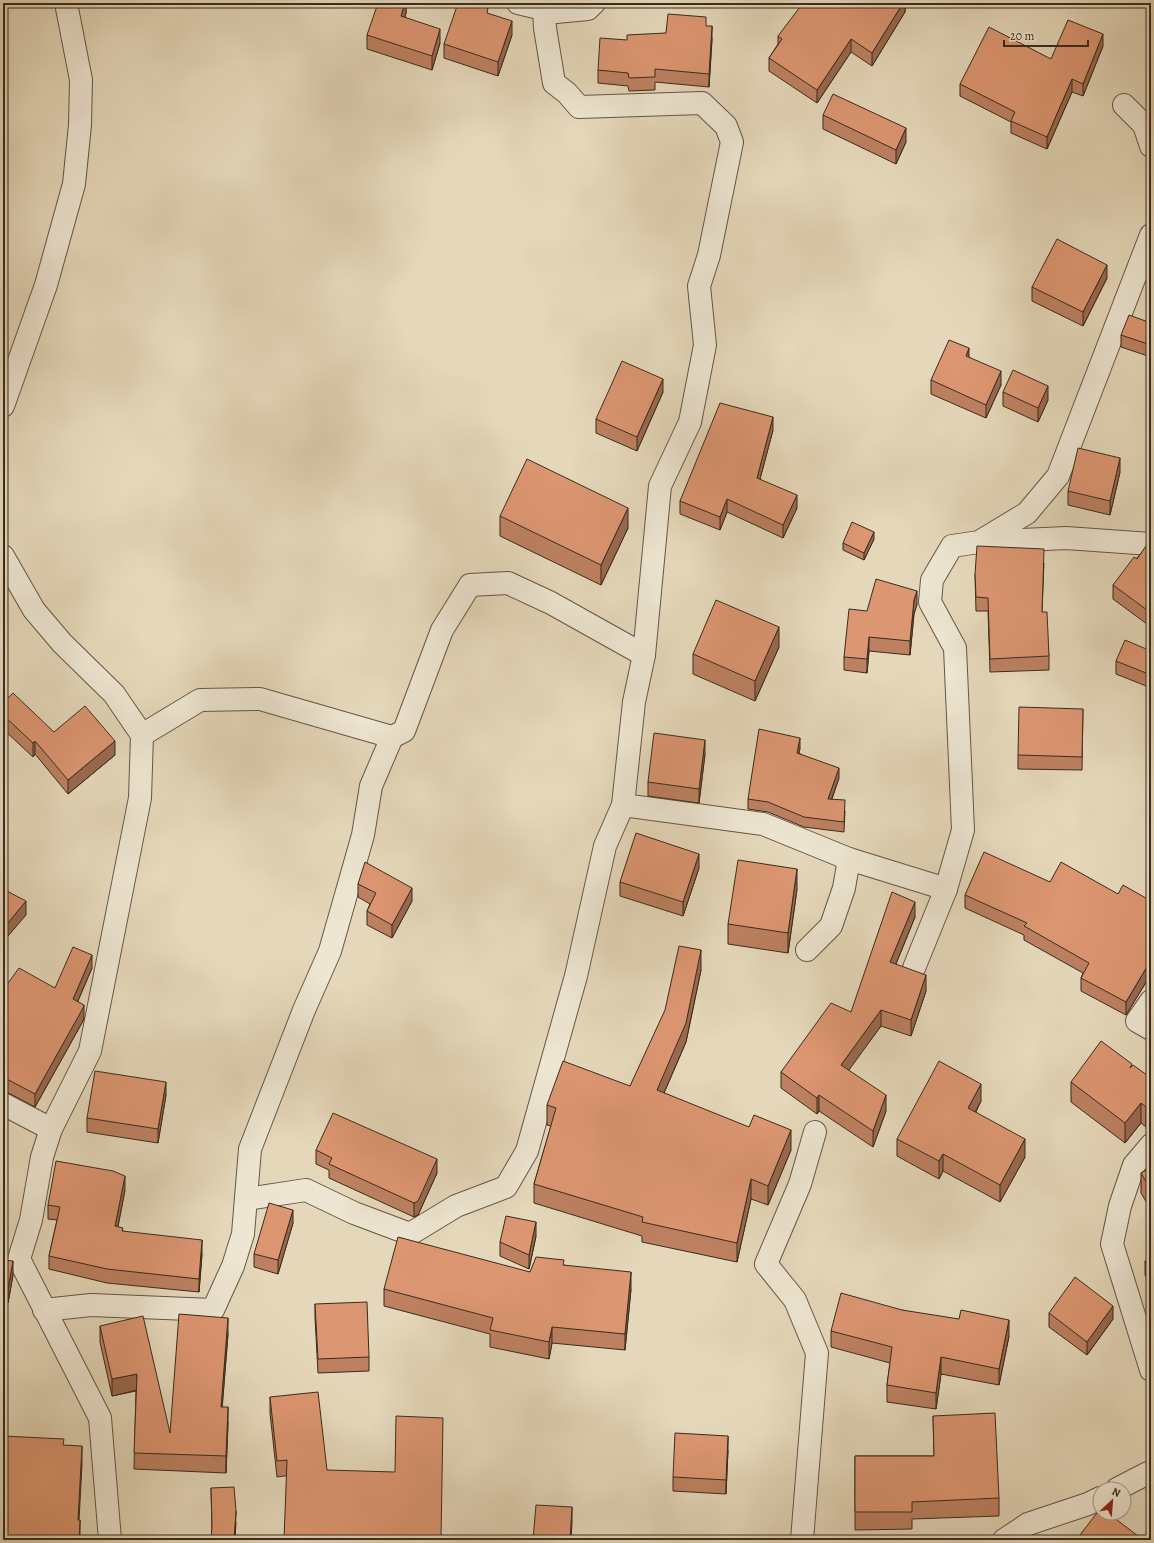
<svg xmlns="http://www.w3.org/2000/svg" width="1154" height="1543" viewBox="0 0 1154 1543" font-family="Alegreya,serif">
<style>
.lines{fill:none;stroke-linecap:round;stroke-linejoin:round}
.street-casing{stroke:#645646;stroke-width:24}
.street{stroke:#eee6d2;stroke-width:22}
.wall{fill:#bd8161;stroke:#392b1f}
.shaded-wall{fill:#9a694f;stroke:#392b1f}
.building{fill:#dc9671;stroke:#392b1f}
</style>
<rect width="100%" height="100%" fill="#e5d8ba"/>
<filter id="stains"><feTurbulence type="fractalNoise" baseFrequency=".005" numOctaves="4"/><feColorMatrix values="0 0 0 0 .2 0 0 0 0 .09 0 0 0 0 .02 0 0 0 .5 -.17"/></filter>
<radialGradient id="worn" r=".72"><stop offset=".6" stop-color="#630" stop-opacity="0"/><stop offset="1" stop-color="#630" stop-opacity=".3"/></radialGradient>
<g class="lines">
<!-- street casing -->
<g class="street-casing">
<g id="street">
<polyline points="518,3 556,12 588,9 594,3"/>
<polyline points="1124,105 1144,125 1151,146"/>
<polyline points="3,406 46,285 74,184 80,125 81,80 66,3"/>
<polyline points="982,542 1066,538 1151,544"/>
<polyline points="3,556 34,610 62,643 114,694 142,735 140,798 90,1051 51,1129 42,1157 31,1220 19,1259 100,1418 110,1540"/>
<polyline points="142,735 200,700 260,699 392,737 404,731 442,630 470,585 508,583 551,603 644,655"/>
<polyline points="623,805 763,824 849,859"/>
<polyline points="807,950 831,926 844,888 849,859 946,889 963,830 955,648 930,602 932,580 952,546 979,542 1027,513 1058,476 1151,235"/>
<polyline points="914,968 946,889"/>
<polyline points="1151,1001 1137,1021 1151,1029"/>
<polyline points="3,1104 51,1129"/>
<polyline points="1151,1145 1134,1165 1120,1206 1112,1244 1151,1370"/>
<polyline points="246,1199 306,1190 354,1213 410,1234 456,1206 506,1187 527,1151 576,976 605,846 623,805 634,702 644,655 660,486 690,422 705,345 699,286 709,255 732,142 726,126 702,103 579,107 567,93 554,83 545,28 544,9"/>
<polyline points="44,1310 91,1305 213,1310 233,1266 243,1234 250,1149 304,1010 330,951 363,835 371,786 392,737"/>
<polyline points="1117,1489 1148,1473 1151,1473"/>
<polyline points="802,1540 817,1353 795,1300 766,1264 800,1184 815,1132"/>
<polyline points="1004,1540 1028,1524 1088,1504 1100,1498"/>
</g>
</g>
<!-- street -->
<use href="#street" class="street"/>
</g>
<!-- wall -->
<g class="wall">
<polygon points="406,3 406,13 405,17 440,43 432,70 367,49 367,35"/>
<polygon points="905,3 905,12 872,66 851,52 817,103 769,71 769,58 778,44 778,36"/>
<polygon points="488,14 512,35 498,76 444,58 444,44"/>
<polygon points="706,26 712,39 709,87 655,82 655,90 629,91 628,86 598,83 598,70 627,40"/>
<polygon points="1103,46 1083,96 1072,92 1047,149 1011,133 1011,122 960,96 960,84"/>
<polygon points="823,115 906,142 896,164 823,129"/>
<polygon points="1151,257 1151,277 1149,276 1149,263"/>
<polygon points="1107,278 1083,326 1032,301 1032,287"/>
<polygon points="1151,323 1151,357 1121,347 1121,335"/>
<polygon points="969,357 1001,385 986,418 931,394 931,380"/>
<polygon points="663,392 637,451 596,433 596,419"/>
<polygon points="1003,392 1048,400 1038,422 1003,406"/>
<polygon points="773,430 760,479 797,508 783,538 727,512 720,530 680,514 680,501"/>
<polygon points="1120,472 1110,515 1068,505 1068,491"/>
<polygon points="500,516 628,528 601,585 500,536"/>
<polygon points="874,539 864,560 843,550 843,543"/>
<polygon points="1151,542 1151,627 1113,599 1113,585"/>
<polygon points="1044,563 1042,612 1049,656 1049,670 990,672 988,611 976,611 975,574"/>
<polygon points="917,604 914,614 910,655 869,651 867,673 844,670 844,657 867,611"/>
<polygon points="779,647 755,701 693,674 693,654"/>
<polygon points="1151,651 1151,688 1116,674 1116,661"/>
<polygon points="3,703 54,732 115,755 68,794 35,754 33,757 3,729"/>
<polygon points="1083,709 1082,770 1018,769 1018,755"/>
<polygon points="800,748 799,753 839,778 832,799 845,811 844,832 804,827 768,812 748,809 748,799"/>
<polygon points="705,754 699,803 648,796 648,782"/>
<polygon points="699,868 683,916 620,896 620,882"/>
<polygon points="1050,882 1118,894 1151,901 1151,974 1126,1015 1081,991 1081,978 1083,973 1024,940 1024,935 965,908 965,895"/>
<polygon points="358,884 412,901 392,938 367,925 367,911 370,904 358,897"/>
<polygon points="797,889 788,953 728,944 728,924"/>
<polygon points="915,917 896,964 926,991 911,1036 881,1026 848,1070 886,1111 873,1147 819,1111 817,1114 781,1088 781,1072 851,1012"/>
<polygon points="92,968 78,1001 84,1018 83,1021 35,1107 3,1090 3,990 55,988"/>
<polygon points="701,970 686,1042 664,1093 791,1150 768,1205 751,1199 737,1262 642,1242 642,1236 534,1203 534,1184 551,1126 547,1125 547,1105 630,1086"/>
<polygon points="1132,1067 1151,1078 1151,1121 1146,1127 1141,1123 1125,1143 1071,1102 1071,1082"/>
<polygon points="166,1095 158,1143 87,1132 87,1118"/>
<polygon points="981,1101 976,1112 1025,1157 1000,1202 943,1171 939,1179 897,1156 897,1139"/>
<polygon points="316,1150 437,1173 418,1215 414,1217 329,1178 329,1170 316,1164"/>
<polygon points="1151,1167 1151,1210 1141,1193 1141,1173"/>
<polygon points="125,1190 118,1227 123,1231 202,1254 199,1292 107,1283 49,1269 49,1256 57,1220 48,1219 48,1205"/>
<polygon points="293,1223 278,1274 254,1267 254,1254"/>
<polygon points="536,1236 529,1269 500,1256 500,1242"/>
<polygon points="1151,1258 1151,1287 1145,1275 1145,1261"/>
<polygon points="3,1260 13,1275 8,1303 3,1302"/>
<polygon points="564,1265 631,1289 625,1350 552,1343 549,1359 490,1347 490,1334 384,1306 384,1289 530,1272"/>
<polygon points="315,1304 369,1357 369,1371 318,1373 315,1318"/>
<polygon points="902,1310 1009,1336 999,1385 941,1374 936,1409 887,1402 887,1385 890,1363 831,1347 831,1331"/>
<polygon points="1049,1313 1113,1319 1087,1355 1049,1327"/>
<polygon points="100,1326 170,1433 228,1334 222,1407 228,1423 226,1473 134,1469 136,1391 112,1396 100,1342"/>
<polygon points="270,1397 327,1470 277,1477 270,1413"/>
<polygon points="933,1416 999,1498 999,1516 912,1519 912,1529 855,1530 855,1456 934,1456"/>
<polygon points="728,1450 726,1494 673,1491 673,1477"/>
<polygon points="211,1488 236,1522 235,1540 211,1540 212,1529"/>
</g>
<!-- shaded-wall -->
<g class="shaded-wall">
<polygon points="405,3 406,3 406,13 401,29 401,16"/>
<polygon points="903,3 905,3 905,12 872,66 872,53"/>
<polygon points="512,21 512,35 498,76 498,62"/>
<polygon points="712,26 712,39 709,87 709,74"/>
<polygon points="440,29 440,43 432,70 432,56"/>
<polygon points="1103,34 1103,46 1083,96 1083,84"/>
<polygon points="851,39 851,52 817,103 817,90"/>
<polygon points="1072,79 1072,92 1047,149 1047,137"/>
<polygon points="906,128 906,142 896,164 896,150"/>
<polygon points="1107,265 1107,278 1083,326 1083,312"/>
<polygon points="969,348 969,362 966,356"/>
<polygon points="1001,371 1001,385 986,418 986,405"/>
<polygon points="663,379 663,392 637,451 637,437"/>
<polygon points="1048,386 1048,400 1038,422 1038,408"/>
<polygon points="773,417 773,430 757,490 757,478"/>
<polygon points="1120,458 1120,472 1110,515 1110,501"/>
<polygon points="797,495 797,508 783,538 783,525"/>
<polygon points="727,499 727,512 720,530 720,517"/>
<polygon points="628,508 628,528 601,585 601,565"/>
<polygon points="874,532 874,539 864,560 864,553"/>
<polygon points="917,591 917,604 914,614 910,655 910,641 914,600"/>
<polygon points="779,627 779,647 755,701 755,681"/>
<polygon points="869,637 869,651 867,673 867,659"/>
<polygon points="800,738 800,748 797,763 797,753"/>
<polygon points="705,740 705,754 699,803 699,789"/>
<polygon points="35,741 35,754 33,757 33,743"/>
<polygon points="115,741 115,755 68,794 68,780"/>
<polygon points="839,768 839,778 828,809 828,799"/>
<polygon points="699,854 699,868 683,916 683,902"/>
<polygon points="797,869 797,889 788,953 788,933"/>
<polygon points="412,888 412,901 392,938 392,925"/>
<polygon points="26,901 26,915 3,942 3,929"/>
<polygon points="915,902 915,917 890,978 890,962"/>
<polygon points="701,950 701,970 686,1042 657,1109 657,1090"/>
<polygon points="92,955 92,968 73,1012 73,999"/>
<polygon points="1151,960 1151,974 1126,1015 1126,1002"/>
<polygon points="926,975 926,991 911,1036 911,1020"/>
<polygon points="84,1005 84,1018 83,1021 35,1107 35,1094"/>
<polygon points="881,1010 881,1026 841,1081 841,1065"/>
<polygon points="166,1082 166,1095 158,1143 158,1129"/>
<polygon points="981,1084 981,1101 968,1125 968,1108"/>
<polygon points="819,1095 819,1111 817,1114 817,1098"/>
<polygon points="886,1095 886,1111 873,1147 873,1131"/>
<polygon points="1151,1100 1151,1121 1146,1127 1146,1107"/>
<polygon points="1141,1103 1141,1123 1125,1143 1125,1123"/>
<polygon points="791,1130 791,1150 768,1205 768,1186"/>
<polygon points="1025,1139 1025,1157 1000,1202 1000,1185"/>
<polygon points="943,1154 943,1171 939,1179 939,1161"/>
<polygon points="437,1159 437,1173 418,1215 414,1217 414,1203"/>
<polygon points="125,1176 125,1190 115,1240 115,1226"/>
<polygon points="751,1179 751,1199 737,1262 737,1243"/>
<polygon points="293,1210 293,1223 278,1274 278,1260"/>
<polygon points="536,1222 536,1236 529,1269 529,1255"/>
<polygon points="202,1240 202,1254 199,1292 199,1279"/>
<polygon points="13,1261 13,1275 8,1303 8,1289"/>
<polygon points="631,1272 631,1289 625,1350 625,1334"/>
<polygon points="1113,1306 1113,1319 1087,1355 1087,1342"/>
<polygon points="228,1318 228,1334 221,1423 221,1407"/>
<polygon points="1009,1320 1009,1336 999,1385 999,1369"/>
<polygon points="552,1327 552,1343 549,1359 549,1342"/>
<polygon points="941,1357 941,1374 936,1409 936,1393"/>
<polygon points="137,1374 137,1390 112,1396 112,1379"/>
<polygon points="228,1407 228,1423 226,1473 226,1456"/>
<polygon points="728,1436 728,1450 726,1494 726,1480"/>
<polygon points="82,1446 82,1465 78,1539 78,1520"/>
<polygon points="572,1507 572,1523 571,1540 570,1540"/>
<polygon points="236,1511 235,1540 234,1540"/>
<polygon points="80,1520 80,1540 79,1540"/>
<polygon points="1138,1536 1138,1540 1135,1540"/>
</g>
<!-- building -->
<g class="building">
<polygon points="378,3 405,3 401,16 440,29 432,56 367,35"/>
<polygon points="458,3 474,3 488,8 487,13 512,21 498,62 444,44"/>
<polygon points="803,3 903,3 872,53 851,39 817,90 769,58 782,39 778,36"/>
<polygon points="668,14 706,17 706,26 712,26 709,74 655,69 655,77 629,78 628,73 598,70 600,38 627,40 627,35 666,33"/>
<polygon points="1068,20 1103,34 1083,84 1072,79 1047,137 1011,121 1015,112 960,84 989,27 1051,59"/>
<polygon points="833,94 906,128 896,150 823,115"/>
<polygon points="1057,239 1107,265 1083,312 1032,287"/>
<polygon points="1151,257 1151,264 1149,263"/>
<polygon points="1129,315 1151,323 1151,345 1121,335"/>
<polygon points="949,340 969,348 966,356 1001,371 986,405 931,380"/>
<polygon points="622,361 663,379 637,437 596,419"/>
<polygon points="1013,370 1048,386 1038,408 1003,392"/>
<polygon points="720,403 773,417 757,478 797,495 783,525 727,499 720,517 680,501"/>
<polygon points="1078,448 1120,458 1110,501 1068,491"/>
<polygon points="527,459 628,508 601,565 500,516"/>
<polygon points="852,522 874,532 864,553 843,543"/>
<polygon points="1151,542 1151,613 1113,585 1134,557 1137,559 1148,543"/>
<polygon points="977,546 1044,549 1042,612 1047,612 1049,656 990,659 988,598 976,597 975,574"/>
<polygon points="876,579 917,591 914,600 910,641 869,637 867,659 844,657 849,609 867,611"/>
<polygon points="716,600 779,627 755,681 693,654"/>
<polygon points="1125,640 1151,651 1151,675 1116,661"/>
<polygon points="13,693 54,732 85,706 115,741 68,780 35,741 33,743 3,715 3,703"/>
<polygon points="1019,707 1083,709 1082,757 1018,755"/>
<polygon points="759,729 800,738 797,753 839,768 828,799 845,800 844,822 804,817 768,802 748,799"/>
<polygon points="654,733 705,740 699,789 648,782"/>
<polygon points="636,833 699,854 683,902 620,882"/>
<polygon points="984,852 1050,882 1061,862 1118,894 1123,885 1151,901 1151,960 1126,1002 1081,978 1089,963 1024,926 1027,923 965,895"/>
<polygon points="738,860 797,869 788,933 728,924"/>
<polygon points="365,862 412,888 392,925 367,911 376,893 358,884"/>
<polygon points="3,889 26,901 3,929"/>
<polygon points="892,892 915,902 890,962 926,975 911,1020 881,1010 841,1065 886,1095 873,1131 819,1095 817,1098 781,1072 831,1003 851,1012"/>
<polygon points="679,946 701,950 686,1023 657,1090 749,1127 754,1115 791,1130 768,1186 751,1179 737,1243 642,1222 643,1217 534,1184 556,1108 547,1105 563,1061 630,1086 665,1010"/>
<polygon points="73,947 92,955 73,999 84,1005 83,1008 35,1094 3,1077 3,990 19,968 55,988"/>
<polygon points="1101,1041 1132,1064 1130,1068 1133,1065 1151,1078 1151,1100 1146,1107 1141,1103 1125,1123 1071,1082"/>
<polygon points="939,1061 981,1084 968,1108 1025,1139 1000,1185 943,1154 939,1161 897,1139"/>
<polygon points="95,1071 166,1082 158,1129 87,1118"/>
<polygon points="333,1113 437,1159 418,1201 414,1203 329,1164 332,1158 316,1150"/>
<polygon points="56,1161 113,1171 125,1176 115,1226 123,1228 122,1231 202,1240 199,1279 107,1269 49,1256 60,1207 48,1205"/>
<polygon points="1151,1167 1151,1190 1141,1173"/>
<polygon points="269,1203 293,1210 278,1260 254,1254"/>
<polygon points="506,1216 536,1222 529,1255 500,1242"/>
<polygon points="398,1237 530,1272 536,1257 564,1260 563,1265 631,1272 625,1334 552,1327 549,1342 490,1330 493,1318 384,1289"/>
<polygon points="1151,1258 1151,1274 1145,1261"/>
<polygon points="3,1260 13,1261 8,1289 3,1289"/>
<polygon points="1075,1277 1113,1306 1087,1342 1049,1313"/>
<polygon points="841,1293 902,1310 959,1319 961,1310 1009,1320 999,1369 941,1357 936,1393 887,1385 892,1347 831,1331"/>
<polygon points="367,1302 369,1357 318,1359 315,1304"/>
<polygon points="179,1314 228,1318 221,1407 228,1407 226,1456 134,1453 137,1374 112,1379 100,1326 143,1316 170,1433"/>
<polygon points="318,1392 327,1470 395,1472 396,1416 443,1418 441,1540 284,1540 287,1460 277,1461 270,1397"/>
<polygon points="995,1413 999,1498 912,1502 912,1512 855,1512 855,1456 934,1456 933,1416"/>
<polygon points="675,1433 728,1436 726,1480 673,1477"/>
<polygon points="3,1436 64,1439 63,1445 82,1446 78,1520 80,1520 79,1540 3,1540"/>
<polygon points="234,1487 236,1511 234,1540 211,1540 212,1525 211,1488"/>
<polygon points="536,1505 572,1507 570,1540 533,1540"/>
<polygon points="1100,1509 1100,1513 1108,1513 1138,1536 1135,1540 1076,1540"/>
</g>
<!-- margin -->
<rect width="1154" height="1543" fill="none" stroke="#e5d8ba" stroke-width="16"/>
<rect x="4" y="4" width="1146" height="1535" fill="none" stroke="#392b1f" stroke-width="2"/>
<rect x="8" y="8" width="1138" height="1527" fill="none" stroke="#392b1f"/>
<!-- north arrow -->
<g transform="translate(1112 1501) rotate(26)"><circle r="19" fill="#eee6d2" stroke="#a69b8a"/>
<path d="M0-3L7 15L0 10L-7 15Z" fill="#8f2418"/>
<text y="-6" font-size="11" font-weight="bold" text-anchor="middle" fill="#392b1f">N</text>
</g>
<!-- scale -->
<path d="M1004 40v6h84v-6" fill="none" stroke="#392b1f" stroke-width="2"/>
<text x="1010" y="40" font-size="12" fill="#392b1f" stroke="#eee6d2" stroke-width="3" paint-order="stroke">20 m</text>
<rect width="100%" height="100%" filter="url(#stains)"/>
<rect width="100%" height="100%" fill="url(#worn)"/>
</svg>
